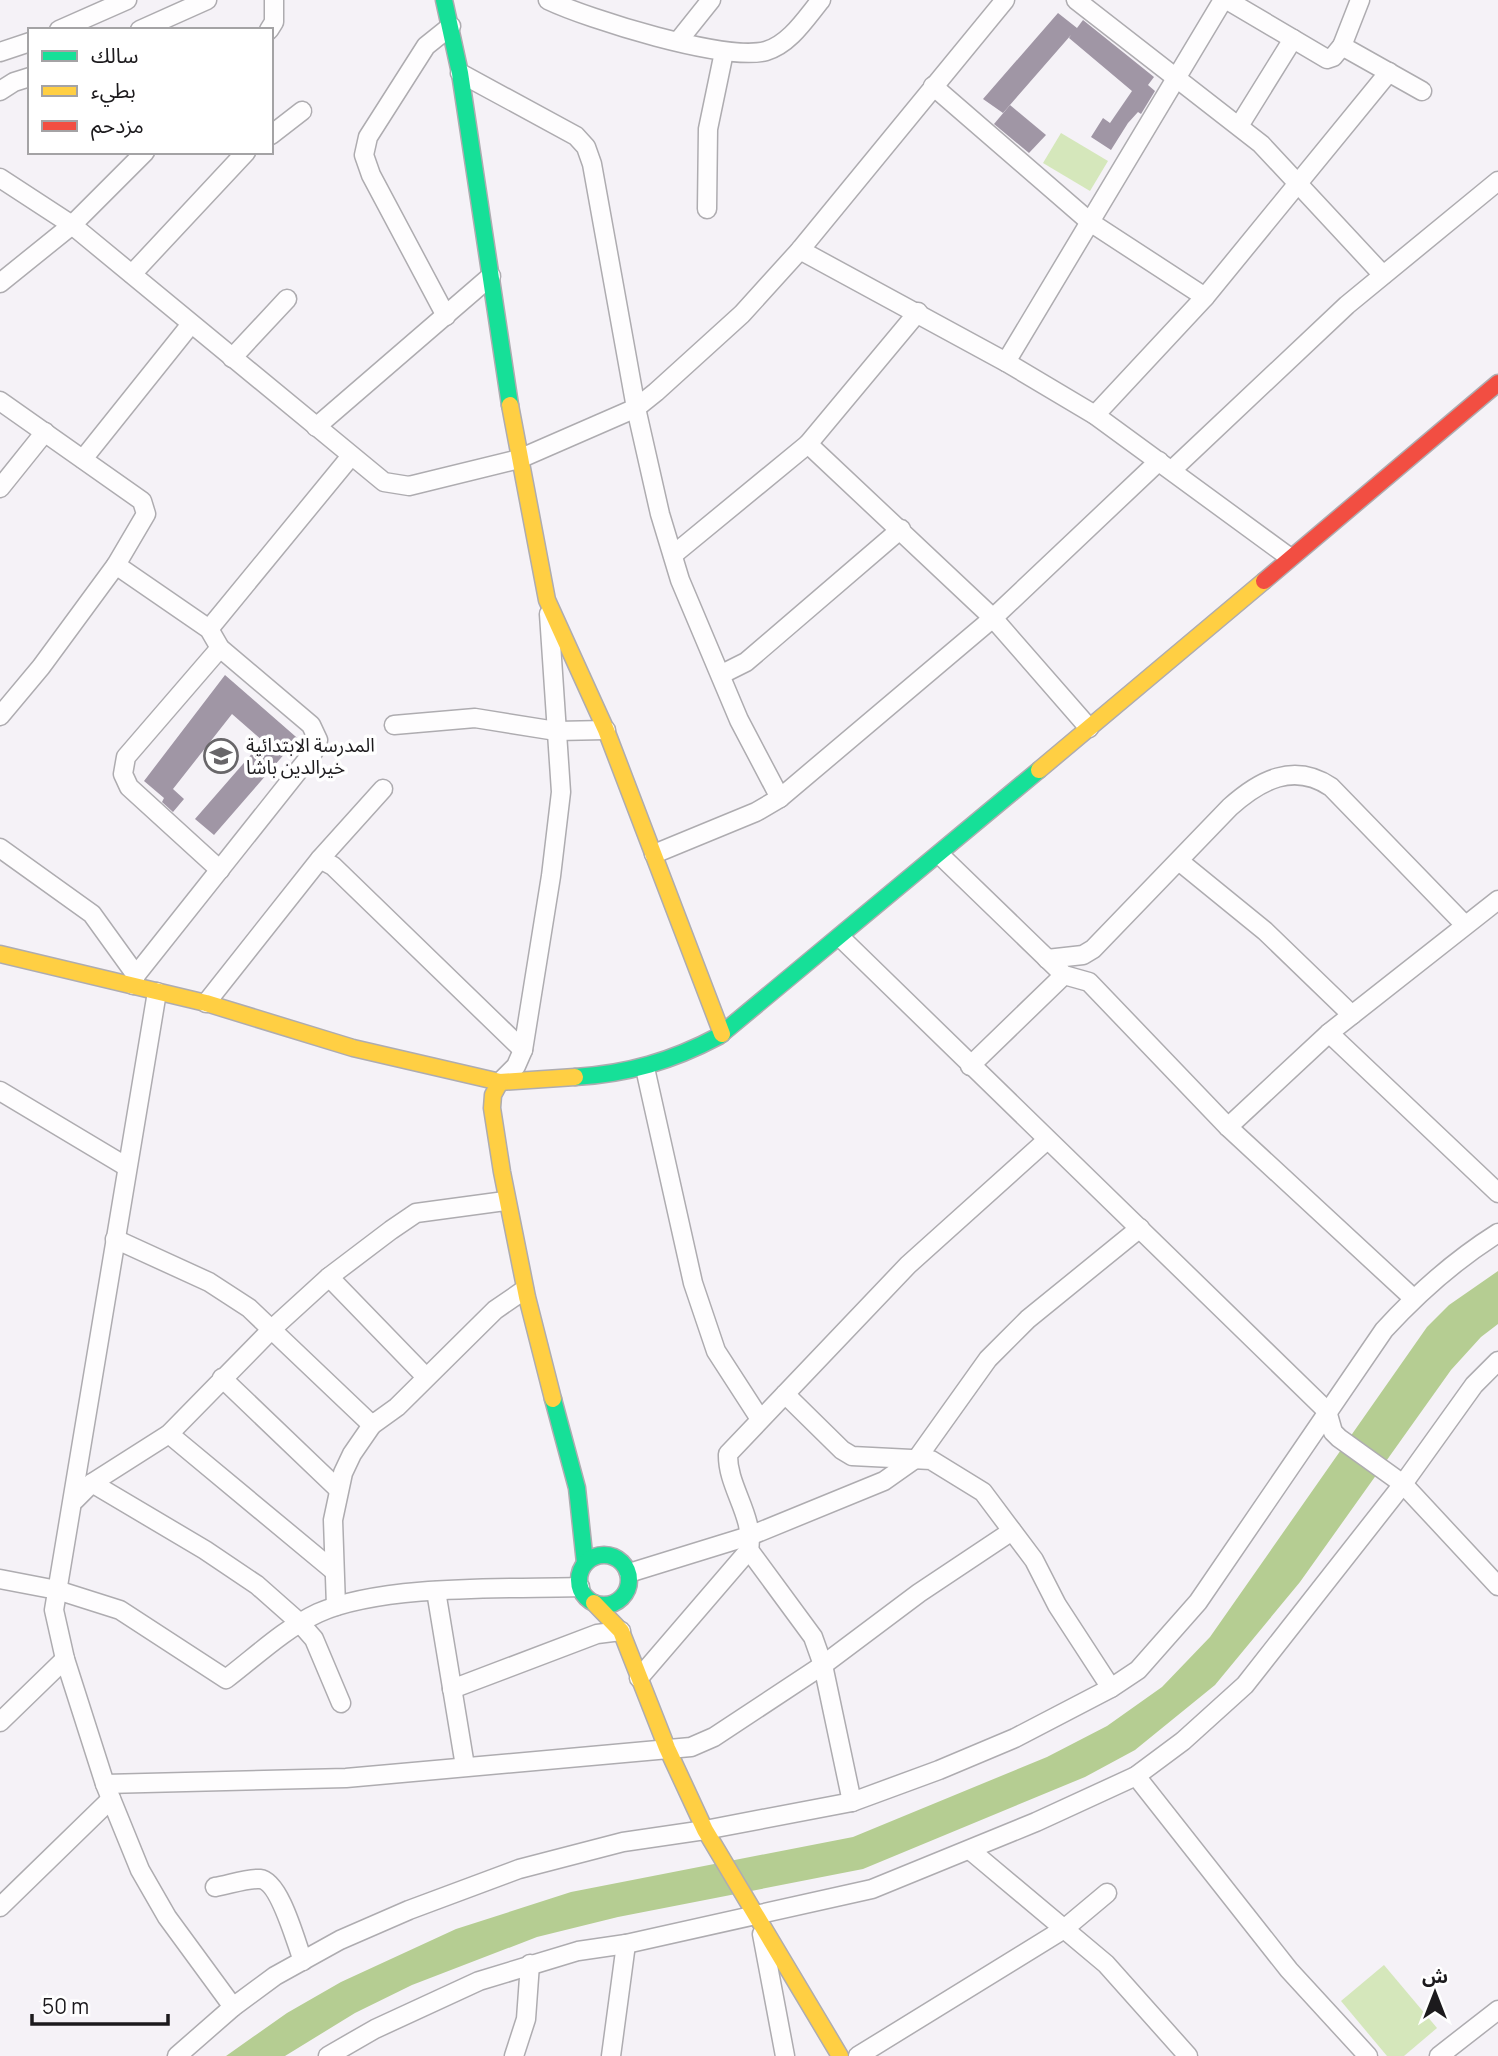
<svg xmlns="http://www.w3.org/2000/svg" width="1498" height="2056" viewBox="0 0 1498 2056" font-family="Manrope,'Noto Sans Arabic',sans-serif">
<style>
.green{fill:#d5e7bb}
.water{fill:#b5cd92}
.building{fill:#a096a5}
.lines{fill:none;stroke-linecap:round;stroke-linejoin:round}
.street-casing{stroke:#aeacb0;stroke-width:21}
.fast-casing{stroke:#aeacb0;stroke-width:19}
.slow-casing{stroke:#aeacb0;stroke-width:19}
.jam-casing{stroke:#aeacb0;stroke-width:19}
.street{stroke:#fefdfe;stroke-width:18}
.fast{stroke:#16e098;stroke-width:16}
.slow{stroke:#ffcf43;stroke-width:16}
.jam{stroke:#f24e42;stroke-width:16}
.labels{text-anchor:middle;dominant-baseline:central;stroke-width:7;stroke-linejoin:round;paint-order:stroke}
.poi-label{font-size:19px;fill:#1c1a1d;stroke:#fff;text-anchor:start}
</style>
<rect width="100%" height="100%" fill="#f5f2f7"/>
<!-- green -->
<g class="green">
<polygon points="1061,133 1108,161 1090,191 1043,163"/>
<polygon points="1384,1965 1437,2028 1404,2056 1387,2056 1341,2001"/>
</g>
<!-- water -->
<polygon class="water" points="1498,1271 1498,1324 1481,1337 1451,1370 1300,1582 1215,1685 1135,1750 1085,1777 863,1869 618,1917 537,1937 412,1985 355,2013 285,2056 226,2056 287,2013 341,1982 456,1929 571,1892 853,1837 1047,1757 1107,1726 1162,1687 1210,1637 1427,1327 1449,1305"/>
<!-- building -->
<g class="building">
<polygon points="1058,13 1077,28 1083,20 1154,77 1148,85 1155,91 1141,114 1138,112 1128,123 1111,150 1091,137 1103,118 1110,123 1132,91 1069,38 1071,35 1003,113 983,99"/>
<polygon points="1010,105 1046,135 1029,153 994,124"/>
<polygon points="225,675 303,743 293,755 287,751 214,835 195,819 263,741 232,714 173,789 184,799 173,812 162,802 164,798 144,781"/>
</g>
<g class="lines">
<!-- street casing -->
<g class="street-casing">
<g id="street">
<path d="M548 0C588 19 725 62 766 51 790 44 806 18 821 0"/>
<polyline points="1076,0 1261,144 1383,275"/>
<polyline points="1227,0 1327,59 1333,57 1342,46 1422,91"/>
<polyline points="59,30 127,0"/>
<polyline points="140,30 207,0"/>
<polyline points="269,30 274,22 274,0"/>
<polyline points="679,40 711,0"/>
<polyline points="1342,46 1360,0"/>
<polyline points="0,52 30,42"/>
<polyline points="460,73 576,136 586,147 592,164 636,408 660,514 680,580 739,720 780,798"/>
<polyline points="933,86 1090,222 1205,297"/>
<polyline points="0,91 14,82 30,77"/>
<polyline points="1239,126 1293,39"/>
<polyline points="271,135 302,111"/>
<polyline points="0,178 72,225 384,482 409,486 519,459 636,408 656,392 742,314 800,250 1005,0"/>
<polyline points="707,209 708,129 724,52"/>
<polyline points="800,250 1006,362 1223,0"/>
<polyline points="132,274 246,152"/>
<polyline points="0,283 72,225 145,152"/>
<polyline points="446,316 371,175 364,155 368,137 426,46 451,26"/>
<polyline points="232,358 287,299"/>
<polyline points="1006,362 1095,415 1289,557"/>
<polyline points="0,401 142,501 146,514 116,565 41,667 0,716"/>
<polyline points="1095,415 1205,297 1389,72"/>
<polyline points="316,427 491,276"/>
<polyline points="808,444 993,618 1089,728"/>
<polyline points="83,459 191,324"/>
<polyline points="1173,469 1347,305 1498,181"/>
<polyline points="0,488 45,432"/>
<polyline points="673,555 808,444 918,312"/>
<polyline points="116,565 209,629 220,648 311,725 318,740 314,751 136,975 133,985"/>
<polyline points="209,629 351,456"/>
<polyline points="220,648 126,757 123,774 129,787 220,870"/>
<polyline points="722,674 746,662 901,529"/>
<polyline points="394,725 475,718 556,731 606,730"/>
<polyline points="0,848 92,914 136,975"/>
<polyline points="654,854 756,812 780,798 993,618 1159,461"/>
<polyline points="940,855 1064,975 1089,982 1228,1127 1413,1298"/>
<polyline points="320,859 383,789"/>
<polyline points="1179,861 1265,931 1352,1015"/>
<polyline points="841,938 1327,1411 1333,1432 1339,1438 1403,1484 1498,1586"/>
<path d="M1047 959 1083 955 1093 949 1230 807C1260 780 1294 762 1331 787L1465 925"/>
<polyline points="157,992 54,1610 65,1659 105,1784 140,1870 167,1917 233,2007"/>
<polyline points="206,1003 320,859 333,866 523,1050"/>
<polyline points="1329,1033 1498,1193"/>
<polyline points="970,1066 1064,975"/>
<polyline points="645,1068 693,1283 716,1351 760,1419"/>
<polyline points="500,1082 516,1066 523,1050 551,876 561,792 549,614"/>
<polyline points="0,1091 127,1167"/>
<polyline points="1228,1127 1329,1033 1498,900"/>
<polyline points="115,1239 209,1282 249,1308 372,1425"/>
<polyline points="329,1277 425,1376"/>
<polyline points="222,1378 338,1489"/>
<polyline points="785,1394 842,1450 852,1456 931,1460 983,1492 1034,1560 1057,1605 1111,1688"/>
<polyline points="169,1434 334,1571"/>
<polyline points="92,1483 205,1550 257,1585 300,1623 314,1639 341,1703"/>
<polyline points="75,1500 92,1483 169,1434 273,1328 329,1277 391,1230 416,1213 505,1201"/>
<polyline points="749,1550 813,1637 823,1665 852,1802"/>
<polyline points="629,1573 752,1535 884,1481 918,1457 988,1359 1028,1319 1140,1228"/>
<path d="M0 1579 57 1590 120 1610 226 1679C255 1657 284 1629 318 1613 383 1584 507 1589 580 1587"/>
<polyline points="436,1591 465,1766"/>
<polyline points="336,1606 333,1520 343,1473 352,1454 372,1425 397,1407 495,1310 524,1290"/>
<path d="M639 1678 749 1550C755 1516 727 1487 728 1454L908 1265 1047 1140"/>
<polyline points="452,1689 597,1634 621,1631"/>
<polyline points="0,1722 65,1659"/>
<polyline points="1136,1776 1289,1970 1368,2056"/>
<polyline points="105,1784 346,1778 691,1747 714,1737 823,1665 919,1593 1012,1531"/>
<polyline points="970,1850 1106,1964 1188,2056"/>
<path d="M215 1887C228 1885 247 1878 260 1879 280 1881 296 1943 303 1961"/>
<polyline points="0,1907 111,1799"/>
<polyline points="762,1934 785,2056"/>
<path d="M177 2056 233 2007 275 1976 340 1940 409 1910 519 1869 623 1842 705 1830 852 1802 939 1770 1015 1738 1111 1688 1138 1670 1198 1602 1384 1330C1418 1293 1455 1260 1498 1233"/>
<polyline points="328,2056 375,2029 479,1981 578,1951 626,1944 872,1889 1036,1822 1136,1776 1183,1741 1245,1685 1403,1484 1474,1385 1498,1361"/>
<polyline points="514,2056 526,2019 530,1964"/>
<polyline points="611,2056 626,1944"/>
<polyline points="858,2056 1064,1929 1107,1893"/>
<polyline points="1439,2056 1498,2010"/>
</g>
</g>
<!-- fast casing -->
<g class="fast-casing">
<g id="fast">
<polyline points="444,0 460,73 510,405"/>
<path d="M575 1077C627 1074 672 1061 719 1036L1039 770"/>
<polyline points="553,1399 577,1488 585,1563"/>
<circle cx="604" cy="1580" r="25"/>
</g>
</g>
<!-- slow casing -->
<g class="slow-casing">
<g id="slow">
<polyline points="510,405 547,600 606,730 722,1034"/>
<polyline points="1039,770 1264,581"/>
<polyline points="0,954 206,1003 353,1048 500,1082 575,1077"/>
<polyline points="500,1082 493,1095 492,1108 502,1172 527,1297 553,1399"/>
<polyline points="594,1603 621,1631 667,1748 705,1830 840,2056"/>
</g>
</g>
<!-- jam casing -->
<g class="jam-casing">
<polyline id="jam" points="1264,581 1498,383"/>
</g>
<!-- street -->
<use href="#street" class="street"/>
<!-- fast -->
<use href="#fast" class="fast"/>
<!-- slow -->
<use href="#slow" class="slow"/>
<!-- jam -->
<use href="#jam" class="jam"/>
</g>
<!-- icons -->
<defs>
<g id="school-ring" transform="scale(1.75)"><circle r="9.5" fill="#fff" stroke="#686669" stroke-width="1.5"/><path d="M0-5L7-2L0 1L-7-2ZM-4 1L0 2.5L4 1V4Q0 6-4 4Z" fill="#686669"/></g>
</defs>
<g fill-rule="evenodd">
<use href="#school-ring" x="221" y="756"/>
</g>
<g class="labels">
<!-- poi labels -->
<g class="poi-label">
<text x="246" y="745">المدرسة الابتدائية<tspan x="246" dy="22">خيرالدين باشا</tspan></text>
</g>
</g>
<!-- legend -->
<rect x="28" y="28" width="245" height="126" fill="#ffffff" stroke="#a4a3a5" stroke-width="2"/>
<rect x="42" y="51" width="35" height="10" fill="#16e098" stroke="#a4a3a5" stroke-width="2"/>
<text x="91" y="63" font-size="21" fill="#1c1a1d">سالك</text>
<rect x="42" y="86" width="35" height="10" fill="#ffcf43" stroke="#a4a3a5" stroke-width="2"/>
<text x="91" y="98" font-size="21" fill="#1c1a1d">بطيء</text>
<rect x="42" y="121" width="35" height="10" fill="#f24e42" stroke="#a4a3a5" stroke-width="2"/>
<text x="91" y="133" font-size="21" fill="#1c1a1d">مزدحم</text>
<!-- north arrow -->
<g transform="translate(1435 1993)" stroke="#ffffff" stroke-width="5" paint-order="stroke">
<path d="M0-5L12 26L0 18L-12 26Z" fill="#1c1a1d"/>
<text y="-10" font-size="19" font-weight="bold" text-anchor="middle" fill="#1c1a1d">ش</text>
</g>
<!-- scale -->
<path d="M32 2014v10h136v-10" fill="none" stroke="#1c1a1d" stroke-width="3.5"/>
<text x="42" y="2014" font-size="21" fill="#1c1a1d" stroke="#ffffff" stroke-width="5" paint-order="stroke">50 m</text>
</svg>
